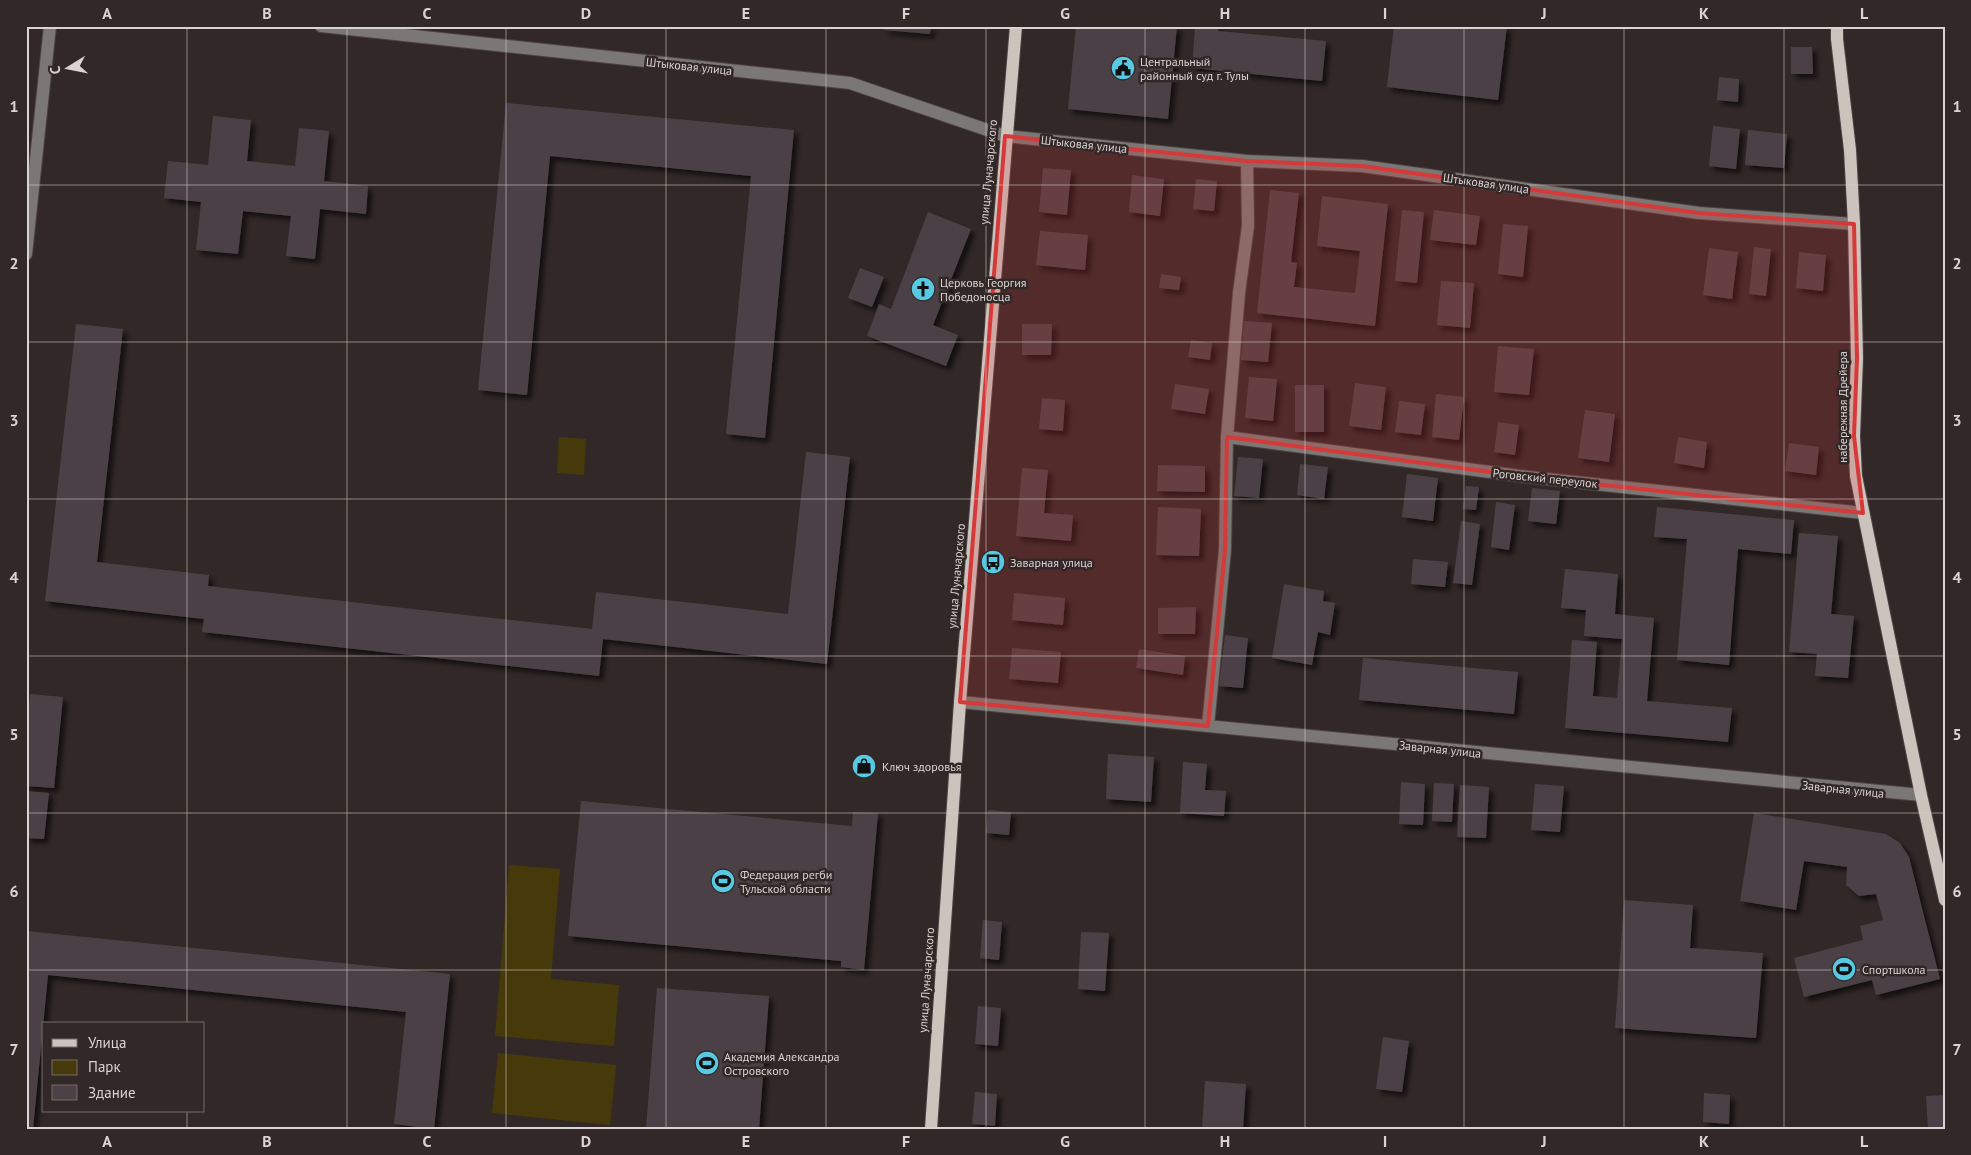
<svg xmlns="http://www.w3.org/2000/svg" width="1971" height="1155" viewBox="0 0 1971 1155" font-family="'PT Sans',sans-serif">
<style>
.green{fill:#463a0b}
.building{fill:#4c4145;filter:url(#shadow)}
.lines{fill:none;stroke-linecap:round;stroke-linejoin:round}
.minor-casing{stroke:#4d4342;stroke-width:14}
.major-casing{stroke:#4d4342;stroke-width:14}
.minor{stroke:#7b7774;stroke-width:12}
.major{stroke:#ccc3bd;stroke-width:12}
.marked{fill:#d63939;fill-opacity:0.2;stroke:#d63939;stroke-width:4;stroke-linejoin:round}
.grid{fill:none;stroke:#dad3d2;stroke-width:1;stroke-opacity:0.55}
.labels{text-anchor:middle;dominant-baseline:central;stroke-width:5;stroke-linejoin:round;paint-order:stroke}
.poi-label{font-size:12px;fill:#dad3d2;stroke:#322827;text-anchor:start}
.street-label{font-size:12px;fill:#dad3d2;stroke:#322827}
.neatline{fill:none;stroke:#dad3d2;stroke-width:2}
.grid-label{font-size:16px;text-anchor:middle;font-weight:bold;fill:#dad3d2}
</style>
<defs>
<filter id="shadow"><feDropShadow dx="4.5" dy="4.5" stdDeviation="2.5" flood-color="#0009"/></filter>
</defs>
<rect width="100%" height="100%" fill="#322827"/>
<!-- green -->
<g class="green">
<polygon points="559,437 586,439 584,475 557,473"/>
<polygon points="509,865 560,869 551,979 619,985 614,1046 495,1036"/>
<polygon points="498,1053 616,1065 610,1125 492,1113"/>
</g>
<!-- building -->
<g class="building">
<polygon points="885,26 931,26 930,34 884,30"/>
<polygon points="1076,26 1177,26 1168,119 1068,109"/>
<polygon points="1195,26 1219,26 1218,31 1326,41 1322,81 1192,68"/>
<polygon points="1394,26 1507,26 1498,100 1387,87"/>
<polygon points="1791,47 1812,47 1813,74 1791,74"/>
<polygon points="1719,77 1739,79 1738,102 1717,100"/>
<polygon points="506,103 794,130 765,438 726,434 751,176 550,156 527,395 478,390"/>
<polygon points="213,116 251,120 247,161 295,166 299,128 329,131 324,181 368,186 366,214 320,209 315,259 286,256 291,216 243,211 238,254 196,250 201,202 164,198 168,161 208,165"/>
<polygon points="1713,126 1740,129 1736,169 1709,166"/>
<polygon points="1748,130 1787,134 1784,168 1745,165"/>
<polygon points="1043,168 1071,170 1067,215 1039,212"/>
<polygon points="1132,175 1164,179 1160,216 1129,212"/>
<polygon points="1196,179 1217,181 1214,211 1193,209"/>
<polygon points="1270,190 1299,193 1291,262 1297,263 1294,287 1355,293 1360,251 1317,246 1322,196 1388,204 1375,326 1257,313"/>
<polygon points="1402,210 1424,212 1417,283 1395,281"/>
<polygon points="1434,210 1480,216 1476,245 1430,240"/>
<polygon points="928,212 971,229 933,325 958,335 946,366 867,336 879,304 891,309"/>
<polygon points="1503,224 1528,226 1523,277 1498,274"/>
<polygon points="1040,231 1088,235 1085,270 1036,265"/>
<polygon points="1754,247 1771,249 1766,296 1749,294"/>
<polygon points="1709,248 1738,252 1732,299 1703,295"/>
<polygon points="1799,252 1826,255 1823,291 1796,288"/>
<polygon points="860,268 884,277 872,307 848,298"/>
<polygon points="1161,274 1181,277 1179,290 1159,288"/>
<polygon points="1441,281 1474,283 1470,328 1437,325"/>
<polygon points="1244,321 1272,323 1268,362 1241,360"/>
<polygon points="76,324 123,329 97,562 209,575 208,586 592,629 596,592 788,614 806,452 850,457 827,664 603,639 599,676 202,632 204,619 45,601"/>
<polygon points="1022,324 1052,324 1051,355 1022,355"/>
<polygon points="1191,340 1212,343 1210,360 1188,357"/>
<polygon points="1498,346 1534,349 1529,395 1494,392"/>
<polygon points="1249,377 1277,379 1273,421 1245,418"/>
<polygon points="1355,383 1386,387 1381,430 1349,426"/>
<polygon points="1175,384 1209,389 1205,414 1171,409"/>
<rect x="1295" y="385" width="29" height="47"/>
<polygon points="1436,394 1464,397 1459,440 1432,437"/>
<polygon points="1042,398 1065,400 1063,431 1039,429"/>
<polygon points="1399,401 1425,404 1421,435 1395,432"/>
<polygon points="1585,410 1615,414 1609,462 1578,458"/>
<polygon points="1498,422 1519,425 1515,455 1494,452"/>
<polygon points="1678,437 1707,442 1704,468 1674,463"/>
<polygon points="1789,443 1819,447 1816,475 1785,471"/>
<polygon points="1238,457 1263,459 1259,498 1234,496"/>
<polygon points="1300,464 1328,467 1324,499 1297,495"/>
<polygon points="1158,465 1205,466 1205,492 1157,491"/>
<polygon points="1022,468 1048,470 1044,513 1073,515 1071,541 1016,536"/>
<polygon points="1407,474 1438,478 1433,521 1402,517"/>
<polygon points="1466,486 1479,487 1476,510 1463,509"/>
<polygon points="1532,488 1560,491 1556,524 1528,521"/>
<polygon points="1496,502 1515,505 1509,550 1491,547"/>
<polygon points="1158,507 1201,509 1199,556 1156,555"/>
<polygon points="1657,507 1794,520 1791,554 1738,549 1729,665 1677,660 1687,539 1654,537"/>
<polygon points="1461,521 1480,524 1472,585 1453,583"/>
<polygon points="1799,533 1838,536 1831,614 1854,616 1848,678 1815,676 1817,654 1789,652"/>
<polygon points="1413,559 1448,562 1445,587 1411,584"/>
<polygon points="1565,569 1618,574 1615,614 1654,618 1647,701 1732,708 1728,742 1565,728 1572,640 1597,642 1593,696 1617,698 1622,639 1584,636 1586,610 1561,608"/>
<polygon points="1284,584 1324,591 1323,601 1335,603 1330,635 1318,632 1312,665 1272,658"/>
<polygon points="1014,593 1065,598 1063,625 1012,620"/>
<polygon points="1196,607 1195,634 1158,634 1158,608"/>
<polygon points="1225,635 1248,638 1243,688 1219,686"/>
<polygon points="1012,648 1061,652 1058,683 1009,679"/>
<polygon points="1139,649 1185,656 1183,675 1136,668"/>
<polygon points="1363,658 1518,672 1514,714 1359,700"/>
<polygon points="30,694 63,697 54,788 26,786 26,739"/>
<polygon points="1108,754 1154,757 1151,802 1106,799"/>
<polygon points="1183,762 1207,764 1205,790 1226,791 1224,816 1180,813"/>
<polygon points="1401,782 1425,784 1423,825 1399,824"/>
<polygon points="1434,783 1454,784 1452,822 1432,821"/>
<polygon points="1535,784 1564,786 1560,832 1531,830"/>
<polygon points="1460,785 1489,787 1486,838 1457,837"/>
<polygon points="26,791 49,793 44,839 26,838"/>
<polygon points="581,801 852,826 853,812 878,813 864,970 841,967 841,961 568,936"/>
<polygon points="988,810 1011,812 1009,835 986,833"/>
<polygon points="1754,813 1886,834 1900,843 1909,857 1940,979 1876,995 1872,980 1804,997 1794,958 1863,940 1860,926 1883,920 1876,894 1859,896 1846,885 1847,867 1804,861 1796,910 1740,901"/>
<polygon points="1624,900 1693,905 1690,948 1763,953 1756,1038 1615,1028"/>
<polygon points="983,920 1002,922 999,960 980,958"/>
<polygon points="26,931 450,974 434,1129 394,1124 406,1012 48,975 33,1129 26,1129"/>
<polygon points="1081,932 1109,933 1105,991 1078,989"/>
<polygon points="657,988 769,996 759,1129 646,1129"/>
<polygon points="978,1006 1001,1008 998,1046 975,1044"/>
<polygon points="1383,1037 1409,1041 1402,1092 1376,1089"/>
<polygon points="1205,1081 1246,1084 1243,1129 1202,1129"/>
<polygon points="975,1092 997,1094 995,1126 972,1124"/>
<polygon points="1704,1093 1730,1095 1729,1124 1703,1122"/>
<polygon points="1945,1095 1945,1129 1928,1129 1926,1096"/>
</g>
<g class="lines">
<!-- minor casing -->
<g class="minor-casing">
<g id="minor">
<polyline points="321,26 850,83 1005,136 1247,161 1362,166 1699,213 1854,224"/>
<polyline points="26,254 50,26"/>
<polyline points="1227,437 1520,476 1863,513"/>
<polyline points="960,702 1921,795"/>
<polyline points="1208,726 1225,550 1227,437 1239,293 1248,226 1247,161"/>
</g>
</g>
<!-- major casing -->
<g class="major-casing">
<g id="major">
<polyline points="1837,26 1837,39 1850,150 1854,224 1857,358 1854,436 1856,476 1921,795 1945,900"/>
<polyline points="931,1129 960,702 1016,26"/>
</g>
</g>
<!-- minor -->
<use href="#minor" class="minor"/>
<!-- major -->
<use href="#major" class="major"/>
</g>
<!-- marked area -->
<path class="marked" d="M1005 136 1247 161 1362 166 1699 213 1854 224 1857 358 1854 436 1863 513 1520 476 1227 437 1225 550 1208 726 960 702Z"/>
<!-- grid -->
<path class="grid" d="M187 26V1024M347 26V1129M506 26V1129M666 26V1129M826 26V1129M986 26V1129M1145 26V1129M1305 26V1129M1464 26V1129M1624 26V1129M1784 26V1129M26 185H1945M26 342H1945M26 499H1945M26 656H1945M26 813H1945M26 970H1945M187 1111V1129"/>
<!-- icons -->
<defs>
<g id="civic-disc" transform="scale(1.25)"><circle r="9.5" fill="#57c9e2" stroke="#322827"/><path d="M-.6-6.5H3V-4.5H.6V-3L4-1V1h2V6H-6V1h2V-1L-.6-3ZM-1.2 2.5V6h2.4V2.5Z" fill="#111"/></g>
<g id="church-disc" transform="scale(1.25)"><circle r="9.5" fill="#57c9e2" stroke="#322827"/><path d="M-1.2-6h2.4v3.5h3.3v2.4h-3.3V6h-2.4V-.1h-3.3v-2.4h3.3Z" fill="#111"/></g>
<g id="bus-disc" transform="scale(1.25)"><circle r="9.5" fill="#57c9e2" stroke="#322827"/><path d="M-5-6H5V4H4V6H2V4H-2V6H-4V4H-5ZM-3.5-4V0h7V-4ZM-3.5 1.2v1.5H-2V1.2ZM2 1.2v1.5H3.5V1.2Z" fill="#111"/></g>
<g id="shop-disc" transform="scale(1.25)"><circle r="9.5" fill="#57c9e2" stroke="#322827"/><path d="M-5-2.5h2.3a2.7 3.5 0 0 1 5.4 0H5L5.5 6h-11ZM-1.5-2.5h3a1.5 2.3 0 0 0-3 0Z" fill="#111"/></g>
<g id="stadium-disc" transform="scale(1.25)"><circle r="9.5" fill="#57c9e2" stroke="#322827"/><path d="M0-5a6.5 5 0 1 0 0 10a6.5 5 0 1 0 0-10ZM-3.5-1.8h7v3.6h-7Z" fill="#111"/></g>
</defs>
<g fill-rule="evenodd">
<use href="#civic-disc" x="1123" y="68"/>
<use href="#church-disc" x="923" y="289"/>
<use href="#bus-disc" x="993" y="562"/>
<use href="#shop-disc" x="864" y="766"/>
<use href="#stadium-disc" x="723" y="881"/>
<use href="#stadium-disc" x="1844" y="969"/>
<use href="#stadium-disc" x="707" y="1063"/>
</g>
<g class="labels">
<!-- poi labels -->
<g class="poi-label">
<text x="1140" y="61">Центральный<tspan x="1140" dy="14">районный суд г. Тулы</tspan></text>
<text x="940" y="282">Церковь Георгия<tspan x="940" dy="14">Победоносца</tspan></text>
<text x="1010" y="562">Заварная улица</text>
<text x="882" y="766">Ключ здоровья</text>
<text x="740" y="874">Федерация регби<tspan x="740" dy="14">Тульской области</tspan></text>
<text x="1862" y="969">Спортшкола</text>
<text x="724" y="1056">Академия Александра<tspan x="724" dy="14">Островского</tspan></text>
</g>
<!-- street labels -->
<g class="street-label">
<text transform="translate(689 66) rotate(6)">Штыковая улица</text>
<text transform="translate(1084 144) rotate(6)">Штыковая улица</text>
<text transform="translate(988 172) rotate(-85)">улица Луначарского</text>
<text transform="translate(1486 183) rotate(8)">Штыковая улица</text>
<text transform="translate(1842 407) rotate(-90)">набережная Дрейера</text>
<text transform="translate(1545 478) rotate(6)">Роговский переулок</text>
<text transform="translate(956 576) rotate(-85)">улица Луначарского</text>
<text transform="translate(1440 749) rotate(6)">Заварная улица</text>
<text transform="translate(1843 789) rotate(6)">Заварная улица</text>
<text transform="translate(926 980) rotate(-86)">улица Луначарского</text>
</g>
</g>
<!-- border -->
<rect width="1971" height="1155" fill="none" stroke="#322827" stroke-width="55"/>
<!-- legend -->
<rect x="42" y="1022" width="162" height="90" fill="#322827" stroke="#756c6b"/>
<rect x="52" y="1039" width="25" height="8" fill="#ccc3bd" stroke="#756c6b"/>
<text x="88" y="1048" font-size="15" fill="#dad3d2">Улица</text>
<rect x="52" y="1060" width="25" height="15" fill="#463a0b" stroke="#756c6b"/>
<text x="88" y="1072" font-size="15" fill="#dad3d2">Парк</text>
<rect x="52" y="1085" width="25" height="15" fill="#4c4145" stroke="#756c6b"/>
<text x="88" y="1098" font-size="15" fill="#dad3d2">Здание</text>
<!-- north arrow -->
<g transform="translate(68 68) rotate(260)" stroke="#322827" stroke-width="4" paint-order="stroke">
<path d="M0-4L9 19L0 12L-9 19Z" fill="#dad3d2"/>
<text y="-8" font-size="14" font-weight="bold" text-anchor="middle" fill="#dad3d2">С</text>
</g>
<rect x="28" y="28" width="1916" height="1100" class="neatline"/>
<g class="grid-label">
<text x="107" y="19">A</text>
<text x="267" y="19">B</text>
<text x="427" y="19">C</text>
<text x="586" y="19">D</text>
<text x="746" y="19">E</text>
<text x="906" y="19">F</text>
<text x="1065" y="19">G</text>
<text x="1225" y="19">H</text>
<text x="1385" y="19">I</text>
<text x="1544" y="19">J</text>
<text x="1704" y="19">K</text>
<text x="1864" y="19">L</text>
<text x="14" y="112">1</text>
<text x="1957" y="112">1</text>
<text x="14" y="269">2</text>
<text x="1957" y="269">2</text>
<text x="14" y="426">3</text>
<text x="1957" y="426">3</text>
<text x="14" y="583">4</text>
<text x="1957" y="583">4</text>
<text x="14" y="740">5</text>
<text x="1957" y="740">5</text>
<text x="14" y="897">6</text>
<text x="1957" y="897">6</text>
<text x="14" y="1055">7</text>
<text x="1957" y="1055">7</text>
<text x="107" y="1147">A</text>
<text x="267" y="1147">B</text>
<text x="427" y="1147">C</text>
<text x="586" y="1147">D</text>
<text x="746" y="1147">E</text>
<text x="906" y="1147">F</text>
<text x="1065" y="1147">G</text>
<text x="1225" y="1147">H</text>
<text x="1385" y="1147">I</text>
<text x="1544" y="1147">J</text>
<text x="1704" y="1147">K</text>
<text x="1864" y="1147">L</text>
</g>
</svg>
